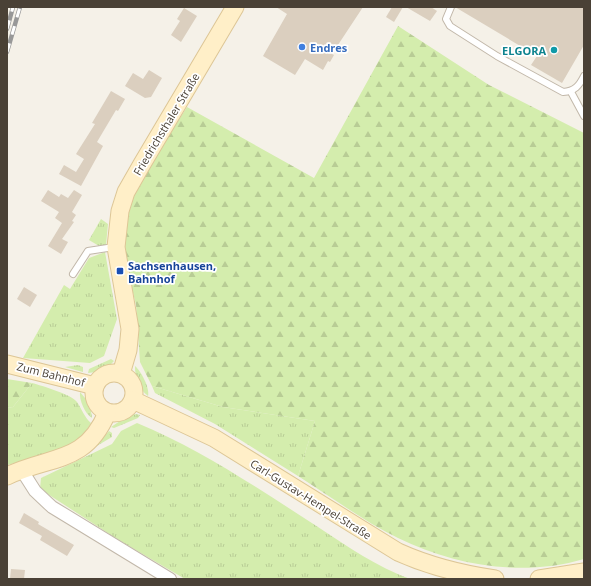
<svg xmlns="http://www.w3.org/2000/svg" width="591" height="586" viewBox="0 0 591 586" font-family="'Open Sans',sans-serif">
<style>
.grass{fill:url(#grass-tufts)}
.forest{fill:url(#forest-firs)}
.building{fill:#dbcfbf}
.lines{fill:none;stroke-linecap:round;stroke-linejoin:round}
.lane-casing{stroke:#c2b8aa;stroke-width:8}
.street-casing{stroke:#c2b8aa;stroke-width:14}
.secondary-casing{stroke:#ddc696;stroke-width:19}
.lane{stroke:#fff;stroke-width:6}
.street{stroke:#fff;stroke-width:12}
.secondary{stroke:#ffefc8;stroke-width:17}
.rail-casing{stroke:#989898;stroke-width:4.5}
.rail{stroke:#fff;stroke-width:3;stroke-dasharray:9;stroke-linecap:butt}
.shop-dot{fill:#3f7fe0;stroke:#fff;stroke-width:1.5}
.culture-dot{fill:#0f9aa8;stroke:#fff;stroke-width:1.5}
.transit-dot{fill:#1a4fb4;stroke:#fff;stroke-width:1.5}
.labels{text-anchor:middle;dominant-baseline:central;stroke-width:3.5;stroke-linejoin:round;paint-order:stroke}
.shop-label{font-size:11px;font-weight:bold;fill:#366cbe;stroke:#fff;text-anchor:start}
.culture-label{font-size:11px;font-weight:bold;fill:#0d838f;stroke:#fff;text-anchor:end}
.street-label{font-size:11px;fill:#4a4136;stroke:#fff}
.transit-label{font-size:11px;font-weight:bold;fill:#164399;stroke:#fff;text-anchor:start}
</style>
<defs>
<pattern id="grass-tufts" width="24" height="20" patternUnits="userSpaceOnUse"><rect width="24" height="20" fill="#d4edad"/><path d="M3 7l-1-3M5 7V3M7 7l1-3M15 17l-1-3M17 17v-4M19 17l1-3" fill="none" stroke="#b8cc95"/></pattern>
<pattern id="forest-firs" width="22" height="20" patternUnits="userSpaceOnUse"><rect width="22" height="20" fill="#d4edad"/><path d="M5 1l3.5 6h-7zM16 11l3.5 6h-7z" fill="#b8cc95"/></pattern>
</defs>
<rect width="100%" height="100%" fill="#f5f1e8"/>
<!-- grass -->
<g class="grass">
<polygon points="101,219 108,224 106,245 99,246 89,240"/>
<polygon points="105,252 117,319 104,356 90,363 23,358 64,285 70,289 89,258"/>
<path d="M111 359 114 361C107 369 99 372 88 373L89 369Z"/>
<polygon points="78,365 83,367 83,372 65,367"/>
<path d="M135 366C141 371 150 388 148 396 138 388 135 378 135 366Z"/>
<path d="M32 383C42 386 71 394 77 402 82 409 84 417 91 423L82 439 65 451 7 465V408L13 407Z"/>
<polygon points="152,386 223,407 315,421 298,476 215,424 155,393"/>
<path d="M80 392 90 404 92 418C85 414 79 400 80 392Z"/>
<polygon points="136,414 140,415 138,418 114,428 111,427 126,417"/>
<path d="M137 423C202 450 259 489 318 527 347 546 377 567 410 579H185L117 539 40 489 41 478 112 444 121 431Z"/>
<polygon points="109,431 112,433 112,437 95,447"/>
</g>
<!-- forest -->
<g class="forest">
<path d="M398 26 489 85 584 133V559C523 577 455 566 398 538 363 521 330 496 298 476L315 421 223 407 152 386 140 362 136 305 121 243 133 191 187 107 314 178Z"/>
<polygon points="7,379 32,383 13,407 7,408"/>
</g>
<!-- building -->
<g class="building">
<polygon points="276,7 363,7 332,54 334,55 330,62 328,61 323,70 305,59 295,75 263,56 287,14"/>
<polygon points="392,7 403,7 394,22 386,17"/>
<polygon points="406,7 431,7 437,11 430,21"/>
<polygon points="455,7 584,7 584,45 562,83 531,65 537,56"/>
<polygon points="184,8 197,16 181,42 171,35 180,21 177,19"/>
<polygon points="149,70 162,78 151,97 145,98 125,86 133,73 143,79"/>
<polygon points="111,91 125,99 118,111 116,110 97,142 103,146 81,186 59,174 64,165 76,172 84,159 76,154 95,124 92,123"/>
<polygon points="48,190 59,197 61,194 68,198 74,190 82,195 72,212 76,215 72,221 74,222 62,239 68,242 61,254 48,246 62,223 55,218 59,212 41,201"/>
<polygon points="24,287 37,295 30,307 17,299"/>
<polygon points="24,513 39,522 38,524 74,545 67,556 40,540 42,536 19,523"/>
<polygon points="11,569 25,570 24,579 10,579"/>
</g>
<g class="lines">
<!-- lane casing -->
<g class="lane-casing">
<g id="lane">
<path d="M451 7 446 19 450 26 497 56 563 92C575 91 579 86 584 76"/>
<polyline points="571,92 584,116"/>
<polyline points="73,274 88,251 114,247"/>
</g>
</g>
<!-- street casing -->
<g class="street-casing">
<polyline id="street" points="21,469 35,491 52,507 170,579"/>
</g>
<!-- secondary casing -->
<g class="secondary-casing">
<g id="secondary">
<polyline points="7,364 95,386"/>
<circle cx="114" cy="393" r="20"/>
<polyline points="121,374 128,350 130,329 116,247 120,211 126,192 142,164 235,7"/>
<path d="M133 400 214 438 398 552C429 566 461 574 495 579"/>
<path d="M7 476C50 455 85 465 107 413"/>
<polyline points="539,579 584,572"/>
</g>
</g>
<!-- lane -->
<use href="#lane" class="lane"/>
<!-- street -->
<use href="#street" class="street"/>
<!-- secondary -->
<use href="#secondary" class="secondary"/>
<!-- rail casing -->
<g class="rail-casing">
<g id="rail">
<polyline points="7,29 13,7"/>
<polyline points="7,52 20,7"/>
</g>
</g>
<!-- rail -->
<use href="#rail" class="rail"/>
</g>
<!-- markers -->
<circle class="shop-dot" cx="302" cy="47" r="4"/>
<circle class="culture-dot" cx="554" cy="50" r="4"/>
<rect class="transit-dot" x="116" y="267" width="8" height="8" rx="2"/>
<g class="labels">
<!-- shop labels -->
<g class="shop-label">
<text x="310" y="47">Endres</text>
</g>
<!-- culture labels -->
<g class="culture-label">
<text x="546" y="50">ELGORA</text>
</g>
<!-- street labels -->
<g class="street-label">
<text transform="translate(166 124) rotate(-59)">Friedrichsthaler Straße</text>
<text transform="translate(51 374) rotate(14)">Zum Bahnhof</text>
<text transform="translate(311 499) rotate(32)">Carl-Gustav-Hempel-Straße</text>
</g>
<!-- transit labels -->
<g class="transit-label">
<text x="128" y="265">Sachsenhausen,<tspan x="128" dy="13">Bahnhof</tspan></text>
</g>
</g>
<!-- border -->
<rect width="591" height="586" fill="none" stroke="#4a4136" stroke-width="16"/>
</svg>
